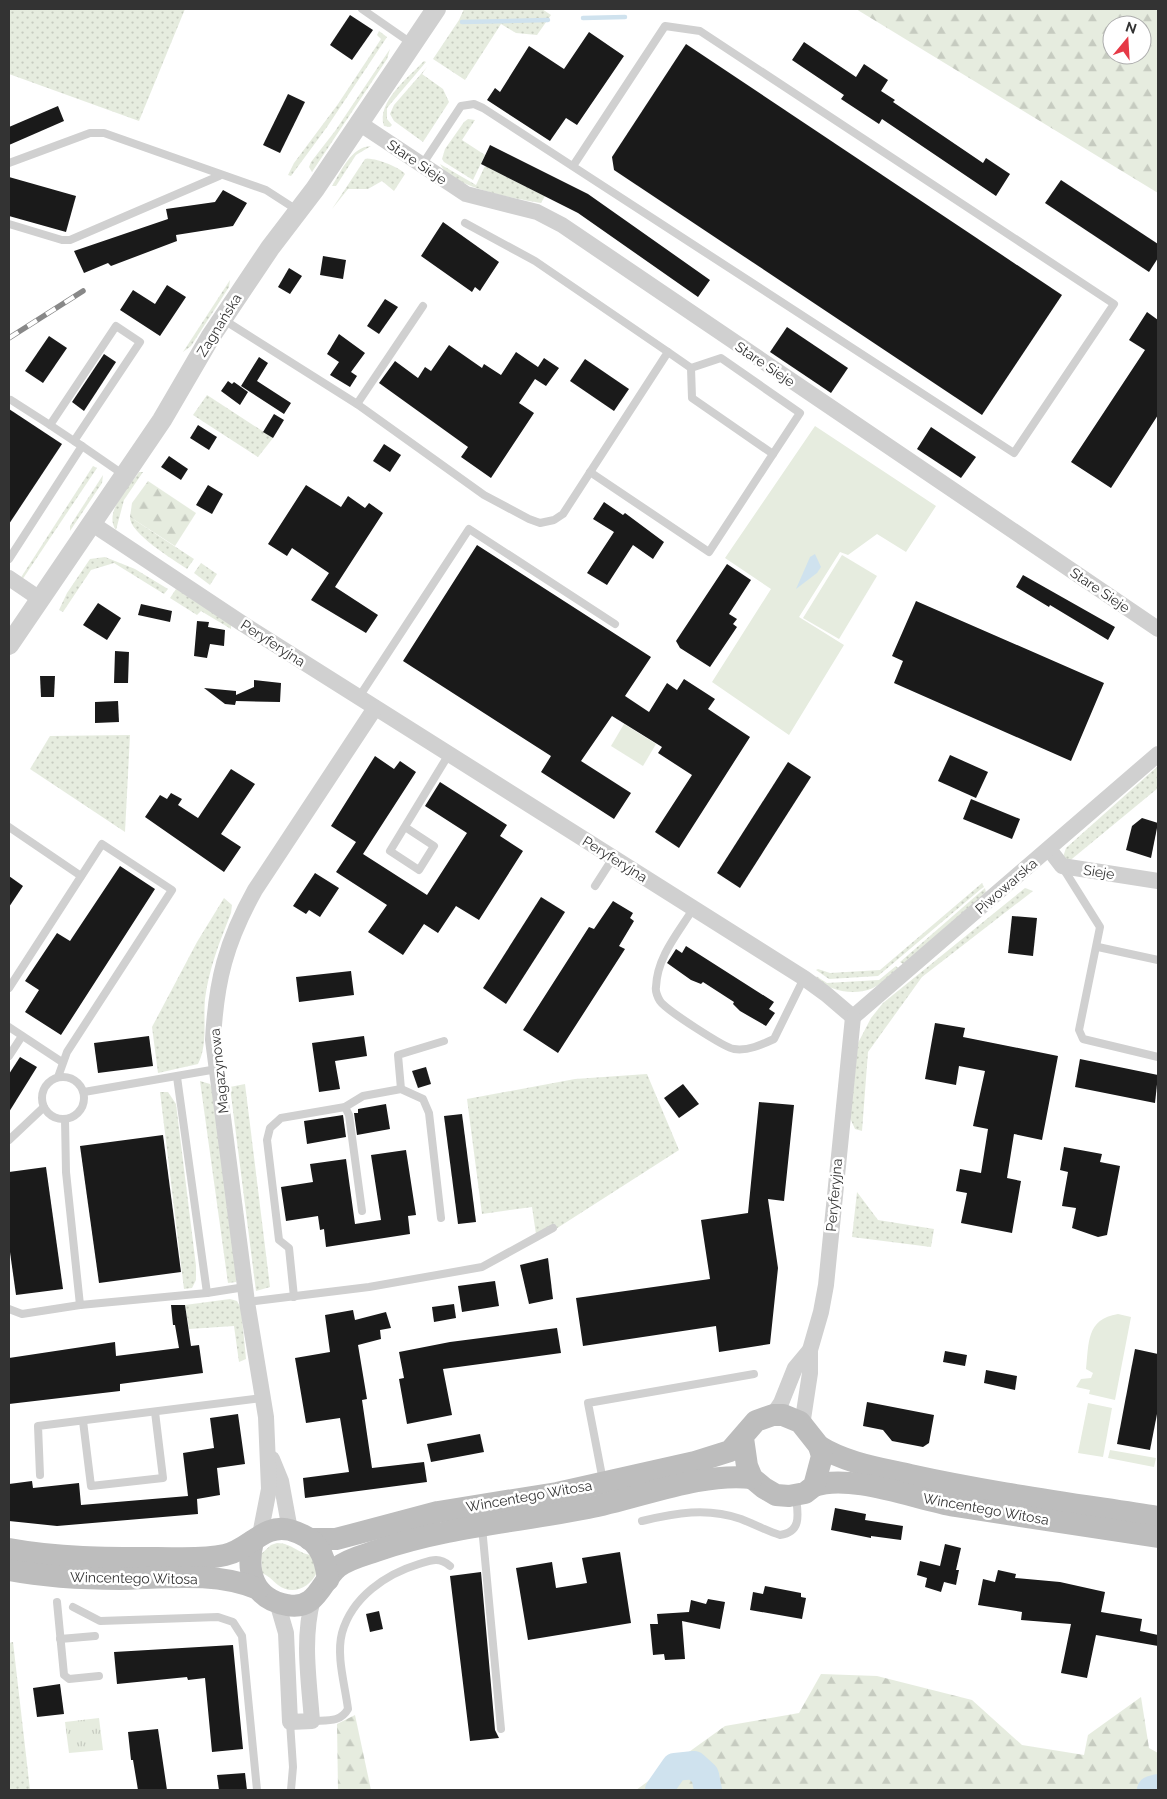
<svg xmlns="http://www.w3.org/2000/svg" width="1167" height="1799" viewBox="0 0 1167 1799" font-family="Raleway,sans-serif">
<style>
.grass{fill:url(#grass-dots)}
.forest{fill:url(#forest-firs);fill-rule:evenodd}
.park{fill:url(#park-tufts)}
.garden{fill:#e6ecdf}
.water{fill:#cfe2ee}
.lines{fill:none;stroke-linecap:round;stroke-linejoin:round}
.stream{stroke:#cfe2ee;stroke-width:4.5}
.river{stroke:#cfe2ee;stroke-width:28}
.building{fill:#1a1a1a}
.service{stroke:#d0d0d0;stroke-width:8}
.minor{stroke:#d0d0d0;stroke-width:16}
.tertiary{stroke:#d0d0d0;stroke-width:20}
.secondary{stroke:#bdbdbd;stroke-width:22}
.rail-casing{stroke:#888;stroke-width:5.5}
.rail{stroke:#fff;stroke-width:4;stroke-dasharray:11;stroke-linecap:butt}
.labels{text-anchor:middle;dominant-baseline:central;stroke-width:5;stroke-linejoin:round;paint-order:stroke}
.street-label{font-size:14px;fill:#333;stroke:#fff}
</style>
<defs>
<pattern id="grass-dots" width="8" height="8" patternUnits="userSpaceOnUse" patternTransform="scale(1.25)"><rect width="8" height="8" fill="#e6ecdf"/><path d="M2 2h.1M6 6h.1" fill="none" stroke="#c6cbc0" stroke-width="1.8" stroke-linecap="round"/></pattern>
<pattern id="forest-firs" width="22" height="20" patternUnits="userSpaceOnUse" patternTransform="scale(1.25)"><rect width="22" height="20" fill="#e6ecdf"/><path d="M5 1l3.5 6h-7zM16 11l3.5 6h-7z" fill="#c6cbc0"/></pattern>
<pattern id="park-tufts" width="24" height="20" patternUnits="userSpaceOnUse" patternTransform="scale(1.25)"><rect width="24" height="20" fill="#e6ecdf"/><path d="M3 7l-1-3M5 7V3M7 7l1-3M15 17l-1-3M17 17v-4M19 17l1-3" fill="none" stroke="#c6cbc0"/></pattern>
</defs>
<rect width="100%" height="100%" fill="#fff"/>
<!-- grass -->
<g class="grass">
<polygon points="9,9 185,9 139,121 9,74"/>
<polygon points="464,9 542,9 551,15 537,35 516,33 501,24 465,80 433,59 459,20"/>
<polygon points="379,31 387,37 327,127 291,176 288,175 294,163 338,104 381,39 377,35"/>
<polygon points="390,49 387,59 312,172 309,167 311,162 335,131"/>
<path d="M424 61 426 62 387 108V119L392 125 390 127 384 126C376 102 409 77 424 61Z"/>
<polygon points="427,67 422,74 443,89 449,102 423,142 394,121 390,114 394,105"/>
<polygon points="468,119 475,120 462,140 485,155 473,180 444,162 442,159 445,149 464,122"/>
<path d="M371 146 356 155 336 186H332C342 170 351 147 371 146Z"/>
<path d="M365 159C374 157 400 167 405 174L394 191 382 181 368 189H348L332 209Z"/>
<path d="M440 164 476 185 485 166 545 196 541 203C515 198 453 189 440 164Z"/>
<polygon points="230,280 229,287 191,346 183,352"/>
<polygon points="207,395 273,438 258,457 193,415"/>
<polygon points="93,466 97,468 22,580 20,579"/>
<path d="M139 472H143L124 500 116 530C103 512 129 487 139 472Z"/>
<polygon points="103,475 102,483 70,531 70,526"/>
<path d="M130 517 194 559 187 569C174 560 129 533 130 517Z"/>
<polygon points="105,557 135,569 168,589 164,594 114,563 91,570 63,612 59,610 67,593 90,559"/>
<polygon points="201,563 217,574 210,585 194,573"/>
<polygon points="176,589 231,624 231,629 201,611 197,615 170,598"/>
<polygon points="130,735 125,832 30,769 50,736"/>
<polygon points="1158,766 1158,788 1067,863 1063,857 1066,848"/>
<polygon points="982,883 984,887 981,889 878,976 829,979 816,970 818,969 830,973 880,970"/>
<polygon points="985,888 986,893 903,964 900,962"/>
<polygon points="1025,888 1033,891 922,977 868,1052 862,1131 855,1129 850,1118 858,1043 871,1018 883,1003"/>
<path d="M224 898 232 905 231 913C220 941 209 968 205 999 203 1020 208 1045 198 1064L158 1073 152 1027 197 942Z"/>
<path d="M896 966 898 968C890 975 883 983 873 988 856 996 827 992 816 976L827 983 879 980Z"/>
<polygon points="647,1074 679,1150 537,1241 532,1207 482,1214 467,1099 575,1079"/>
<polygon points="200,1081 210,1084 213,1091 237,1275 236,1282 228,1283"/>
<polygon points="245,1084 270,1287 256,1291 230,1087"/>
<polygon points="160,1092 168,1092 176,1104 196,1266 196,1280 192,1288 184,1289"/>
<polygon points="857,1192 878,1220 934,1229 931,1247 852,1237"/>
<polygon points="230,1299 237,1301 241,1308 246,1359 239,1362 234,1326 189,1329 185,1305"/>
<path d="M277 1543C293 1543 300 1556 315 1555L317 1572C310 1588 292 1596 278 1585 272 1580 269 1576 262 1573L261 1554 271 1545Z"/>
<polygon points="13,1642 30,1790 9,1790 9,1643"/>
</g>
<!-- forest -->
<g class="forest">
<path d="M856 9H1158V193ZM1112 25H1142V55H1112Z"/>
<polygon points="148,481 196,513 175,546 130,517 132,503"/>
<polygon points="821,1674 877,1676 972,1700 1022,1745 1084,1755 1088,1735 1141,1697 1149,1748 1158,1753 1158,1790 636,1790 725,1726 799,1713"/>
<polygon points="355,1715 371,1790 338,1790 337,1724"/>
</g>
<!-- park -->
<polygon class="park" points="99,1718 103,1750 69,1753 65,1722"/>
<!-- garden -->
<g class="garden">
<polygon points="815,426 936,506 906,552 877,534 848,555 840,552 799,617 844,645 789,735 712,682 771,589 725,558"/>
<polygon points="842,555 877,576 839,639 803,618"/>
<polygon points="624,724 656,744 643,766 611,746"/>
<path d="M1118 1314 1131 1317 1115 1400 1089 1394 1090 1390 1076 1387 1081 1379 1091 1378 1093 1373 1086 1369C1089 1343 1086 1319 1118 1314Z"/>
<polygon points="1088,1403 1112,1408 1103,1457 1078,1453"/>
<polygon points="1110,1450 1156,1458 1154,1467 1108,1458"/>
</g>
<!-- water -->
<polygon class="water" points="815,554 821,567 817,573 796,589 810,557"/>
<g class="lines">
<!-- stream -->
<g class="stream">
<polyline points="583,18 625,17"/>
<polyline points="462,22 548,20"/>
</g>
<!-- river -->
<g class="river">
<polyline points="659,1790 675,1767 694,1765 705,1775 708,1790"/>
<polyline points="1151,1790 1158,1788"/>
</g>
</g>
<!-- building -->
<g class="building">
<polygon points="350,15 373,30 352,60 330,45"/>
<polygon points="589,32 624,56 577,125 566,118 550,141 487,100 495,88 500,92 529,46 564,69"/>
<polygon points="804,42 856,77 864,64 888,80 881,91 895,100 893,102 983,163 986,158 1010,174 996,196 882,119 879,124 841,99 844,95 792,60"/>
<polygon points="686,44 1062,295 982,415 614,170 612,157"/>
<polygon points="288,94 305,102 280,153 263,145"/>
<polygon points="58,106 64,121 9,145 9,127"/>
<polygon points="490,145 588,194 710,280 698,297 578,213 481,164"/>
<polygon points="9,177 76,196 66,232 9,216"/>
<polygon points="1061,180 1158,244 1158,258 1149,272 1045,203"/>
<polygon points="223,190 247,203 233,226 176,235 177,241 111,266 108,263 84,273 74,251 168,219 166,209 215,202"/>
<polygon points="443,222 499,262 480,291 475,287 472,292 421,256"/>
<polygon points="323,256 346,260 343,279 320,275"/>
<polygon points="289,268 302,276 290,294 278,287"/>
<polygon points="167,285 186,297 160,336 120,310 133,290 155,304"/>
<polygon points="385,299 398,307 379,334 367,326"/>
<polygon points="1147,312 1158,320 1158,415 1111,488 1071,462 1145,350 1129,340"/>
<polygon points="787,327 848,368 831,393 770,352"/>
<polygon points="339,334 365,353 351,372 357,376 350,387 330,375 339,362 327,354"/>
<polygon points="49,336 67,348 43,383 25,371"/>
<polygon points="449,345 482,368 484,364 501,375 516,352 538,367 544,358 559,368 546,386 535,379 519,403 534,413 491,478 461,457 468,447 379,383 395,361 418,378 425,367 431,371"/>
<polygon points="104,354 116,362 84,411 72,402"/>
<polygon points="259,357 268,363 257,381 291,403 284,414 241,386"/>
<polygon points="585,359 629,389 614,411 570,381"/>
<polygon points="228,381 232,384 234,382 248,392 240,405 221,391"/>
<polygon points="9,409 62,444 9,524"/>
<polygon points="274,414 284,420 273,438 263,432"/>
<polygon points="198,425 217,437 209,450 190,438"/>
<polygon points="931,427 976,457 961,478 917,449"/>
<polygon points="384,444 401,455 390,472 373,461"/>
<polygon points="169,456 188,469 181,480 161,467"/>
<polygon points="208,485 223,494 212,514 196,505"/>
<polygon points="306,485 341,507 348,496 365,508 369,503 383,513 335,587 378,615 366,633 311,600 329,573 292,548 287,556 268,544"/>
<polygon points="604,502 623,515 625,513 664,542 653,559 633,545 607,585 587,573 614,532 593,519"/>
<polygon points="477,545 651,657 625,696 649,712 667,683 677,690 684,679 715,699 708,709 750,737 679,848 655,832 692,775 658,753 662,747 612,716 581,761 631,793 614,819 541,772 551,756 403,661"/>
<polygon points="727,564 751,580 729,614 737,619 733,624 737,627 710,667 680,648 676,641"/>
<polygon points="1023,575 1115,627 1108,640 1050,605 1049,607 1016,587"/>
<polygon points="916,601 1104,683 1071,761 894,683 903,661 892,656"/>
<polygon points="98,603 121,618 107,640 83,625"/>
<polygon points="141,604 172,611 170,622 138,615"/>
<polygon points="197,621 209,622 208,627 225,630 224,646 210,644 207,658 194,656"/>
<polygon points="115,651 129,652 128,683 114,683"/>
<polygon points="40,676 55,676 54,697 41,697"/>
<polygon points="254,680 281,683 280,702 236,701 235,705 225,704 204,688 236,691 236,695 254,687"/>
<polygon points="118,701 119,722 95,723 95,702"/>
<polygon points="950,755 988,772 976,798 938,781"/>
<polygon points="375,756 394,769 400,761 416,772 363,854 427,895 467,833 425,806 440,782 507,825 500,836 523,851 479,920 456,906 438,933 424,924 403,955 368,932 387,905 336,872 356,842 331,826"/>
<polygon points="788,762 811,777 740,888 717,873"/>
<polygon points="231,769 255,784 221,834 241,847 224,872 145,817 160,795 167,799 171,793 182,799 178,805 198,818"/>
<polygon points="971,799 1020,819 1012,839 963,819"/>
<polygon points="1142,818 1158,823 1151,858 1126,850 1132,826"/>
<polygon points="120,866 155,889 61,1035 25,1012 39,990 25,981 57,933 70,941"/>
<polygon points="315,873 339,888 320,917 309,910 306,914 293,906"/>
<polygon points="9,876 23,886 9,907"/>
<polygon points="541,897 565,912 506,1004 483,988"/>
<polygon points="613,901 633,913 630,918 634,921 619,946 625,949 558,1053 523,1030 589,927 594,929"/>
<polygon points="1012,916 1037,918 1033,956 1008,953"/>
<polygon points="686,946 774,1002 769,1009 775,1013 766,1026 740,1011 733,1004 734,1002 703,982 701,984 691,980 667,963 676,949 682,953"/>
<polygon points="351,971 354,995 299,1002 296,977"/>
<polygon points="935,1023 965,1028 963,1037 1058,1056 1042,1140 1014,1134 1007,1178 1021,1181 1012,1233 961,1223 967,1193 956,1191 960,1169 981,1173 988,1129 973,1126 985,1071 959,1066 956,1085 925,1079"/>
<polygon points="149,1036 153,1066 98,1073 94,1043"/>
<polygon points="364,1036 367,1056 335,1061 340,1089 319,1092 312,1043"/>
<polygon points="20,1057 37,1067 9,1112 9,1074"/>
<polygon points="1080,1059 1158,1075 1155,1103 1075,1087"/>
<polygon points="426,1067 431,1084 418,1088 412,1071"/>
<polygon points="683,1084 699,1104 679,1118 664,1098"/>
<polygon points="759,1102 794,1105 784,1201 768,1199 778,1268 770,1344 719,1352 716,1326 583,1346 576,1298 710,1279 701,1220 748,1213"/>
<polygon points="386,1104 390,1129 357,1135 354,1113 358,1113 358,1109"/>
<polygon points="462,1114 476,1222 458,1224 444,1116"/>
<polygon points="343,1115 346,1137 307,1144 304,1121"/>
<polygon points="163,1135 181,1272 99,1283 80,1146"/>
<polygon points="1064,1147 1102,1154 1100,1162 1120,1166 1107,1235 1098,1237 1072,1228 1076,1208 1062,1206 1068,1172 1060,1170"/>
<polygon points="406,1150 416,1215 408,1216 410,1234 326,1247 324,1229 320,1230 318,1216 286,1221 281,1187 313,1182 310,1164 346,1159 355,1224 381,1220 371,1155"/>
<polygon points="46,1167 63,1289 16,1295 9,1245 9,1172"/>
<polygon points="548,1258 553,1299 529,1304 520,1265"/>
<polygon points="495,1281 499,1306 462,1312 458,1286"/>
<polygon points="454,1304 456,1318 434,1322 432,1307"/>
<polygon points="171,1305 185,1305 191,1346 199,1345 203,1373 120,1384 120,1391 9,1404 9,1358 115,1342 116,1356 179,1348 175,1325 173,1325"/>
<polygon points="353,1310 355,1320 386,1312 391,1328 380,1330 381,1339 358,1345 367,1399 362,1400 372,1468 424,1462 427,1482 305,1498 303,1478 349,1472 340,1418 306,1423 295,1358 330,1352 325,1315"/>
<polygon points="557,1328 561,1353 443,1369 452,1415 407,1424 399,1379 404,1378 399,1352 450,1342"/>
<polygon points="1135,1349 1158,1354 1158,1409 1150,1450 1117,1444"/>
<polygon points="945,1351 967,1355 965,1366 943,1362"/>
<polygon points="986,1370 1017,1376 1015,1390 984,1383"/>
<polygon points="867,1402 934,1415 929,1443 923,1447 892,1441 883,1430 863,1426"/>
<polygon points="238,1414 245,1464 217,1468 220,1495 197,1499 198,1514 57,1526 9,1521 9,1484 32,1481 33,1488 79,1483 81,1505 188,1496 183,1453 214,1448 210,1418"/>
<polygon points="480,1434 484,1452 431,1462 427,1444"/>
<polygon points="835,1508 866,1514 865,1520 903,1526 901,1540 871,1536 871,1538 831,1530"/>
<polygon points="945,1544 961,1548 956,1570 959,1570 956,1585 944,1582 941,1592 925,1587 927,1578 917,1575 920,1561 940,1566"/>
<polygon points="620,1552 631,1623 528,1640 516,1568 552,1562 556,1588 587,1583 582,1558"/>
<polygon points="998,1570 1016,1574 1015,1578 1060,1582 1105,1592 1101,1612 1142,1619 1140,1631 1158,1635 1158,1646 1096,1635 1087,1678 1061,1673 1071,1624 1021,1620 1022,1612 978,1605 983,1579 995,1582"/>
<polygon points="481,1572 495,1730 499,1738 470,1741 450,1576"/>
<polygon points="765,1586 801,1593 801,1597 806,1598 802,1619 750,1610 753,1592 763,1594"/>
<polygon points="708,1599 725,1602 720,1629 682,1621 685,1659 665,1660 664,1654 653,1655 650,1624 658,1624 657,1614 689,1612 691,1600 706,1604"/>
<polygon points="379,1611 383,1629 370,1632 366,1614"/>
<polygon points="233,1645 243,1749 212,1752 205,1678 188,1680 187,1677 117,1684 114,1652"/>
<polygon points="60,1684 64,1714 37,1717 33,1688"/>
<polygon points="158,1729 167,1790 138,1790 133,1760 131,1760 128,1732"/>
<polygon points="245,1773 247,1790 219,1790 217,1775"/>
</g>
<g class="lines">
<!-- service -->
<g class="service">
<polyline points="362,9 411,43"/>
<polyline points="9,163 90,133 104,133 266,190 297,210"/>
<polyline points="422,165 461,106 474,104 483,108 1014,453 1114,304 700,31 665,26 573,166"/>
<polyline points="9,224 62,240 70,240 219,176"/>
<polyline points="224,320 357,404 484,495 529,519 540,523 554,520 563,514 668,352 535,261 465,223"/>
<polyline points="691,368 721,358 800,413 773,454"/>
<polyline points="11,400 50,425"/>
<polyline points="357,404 423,306"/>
<polyline points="74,441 50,425 116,326 140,342 74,441 82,446"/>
<polyline points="590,472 709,552 773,454 692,398 691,368 668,352"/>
<polyline points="9,559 82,446 124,475"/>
<polyline points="359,697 469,529 615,624"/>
<polyline points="9,827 81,876"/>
<polyline points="405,827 434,846 419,870 390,851 449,754"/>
<polyline points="1063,868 1100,927 1079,1030 1083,1039 1158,1057"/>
<polyline points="595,886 613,858"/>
<path d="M693 909C678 933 657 957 656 987 655 991 658 998 660 1001 666 1010 725 1048 734 1049 748 1051 761 1045 774 1039L804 978"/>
<polyline points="1098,947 1158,960"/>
<polyline points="9,988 102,844 172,890 67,1052 58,1077"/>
<polyline points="9,1027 62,1062"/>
<polyline points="9,1056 22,1036"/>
<circle cx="63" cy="1098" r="21"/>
<polyline points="177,1077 207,1293"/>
<polyline points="401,1089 398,1055 444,1041"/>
<polyline points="84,1092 217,1069"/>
<polyline points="345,1107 349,1115 362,1211"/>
<polyline points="65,1119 66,1172 80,1305 207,1293 245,1287"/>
<polyline points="9,1140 44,1107"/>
<polyline points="294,1297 289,1248 279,1240 267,1140 270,1128 281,1118 345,1107 363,1096 401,1089 423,1099 429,1113 441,1218"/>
<polyline points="247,1302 369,1287 482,1267 553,1228"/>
<polyline points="9,1309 22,1314 80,1305"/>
<polyline points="83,1421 91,1486 163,1478 155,1412"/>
<polyline points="40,1475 38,1426 262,1398"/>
<polyline points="603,1481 588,1403 754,1374"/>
<path d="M642 1521C675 1513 707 1507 741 1519 754 1524 767 1531 780 1535 802 1532 798 1514 796 1497"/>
<polyline points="482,1527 501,1729"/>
<polyline points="57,1602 64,1675 69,1679 99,1676"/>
<polyline points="73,1607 100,1621 218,1617 233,1622 242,1636 257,1790"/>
<polyline points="60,1639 95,1636"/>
<path d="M312 1721C327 1720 340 1723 348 1709 345 1685 336 1656 342 1633 352 1597 386 1574 419 1564 432 1560 439 1557 450 1566"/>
<polyline points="290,1722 293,1767 291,1790"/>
</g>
<!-- minor -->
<g class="minor">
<polyline points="359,123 466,194 537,212 562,225 1158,629"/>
<polyline points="91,523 243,624 804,978 826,994 853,1017"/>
<polyline points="9,578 40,599"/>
<polyline points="1049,849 1062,866 1158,881"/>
<polyline points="853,1017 1158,754"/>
<polyline points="773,1415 781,1403 795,1368 810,1350 821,1312 826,1285 853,1017"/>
<polyline points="805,1426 803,1419 810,1373 810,1350"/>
<polyline points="272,1459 281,1481 290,1530"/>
<path d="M260 1535 269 1489 266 1417 247 1302 213 1040C216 981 226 942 255 890L375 708"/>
<path d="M277 1602 286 1633 290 1722 312 1721C309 1680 302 1639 313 1599"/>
</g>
<!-- tertiary -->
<polyline class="tertiary" points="9,645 162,420 211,336 270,248 315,189 436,9"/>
<!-- secondary -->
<g class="secondary">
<path d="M819 1446C846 1463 879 1468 910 1475 991 1493 1075 1504 1158 1517"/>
<path d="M814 1486C850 1473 916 1499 955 1506 1023 1517 1091 1527 1158 1537"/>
<polyline points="309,1539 336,1539 438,1512 557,1493 695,1462 730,1451 756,1421 773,1415 783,1415 800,1422 819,1446 822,1456 814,1486 805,1493 789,1496 776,1495 764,1488 752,1478 747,1466 743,1438"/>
<path d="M253 1541C246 1570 252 1599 287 1605 317 1611 321 1581 338 1567 348 1559 364 1555 376 1551 445 1527 517 1522 588 1508 640 1498 700 1472 752 1478"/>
<path d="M9 1549C58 1558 107 1558 157 1558 179 1558 203 1560 225 1555 249 1550 264 1523 290 1530 318 1538 325 1554 328 1580"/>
<path d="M9 1570C46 1577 83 1579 120 1579 164 1578 216 1571 258 1589"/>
</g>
<!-- rail casing -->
<g class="rail-casing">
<polyline id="rail" points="9,338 83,291"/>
</g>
<!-- rail -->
<use href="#rail" class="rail"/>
</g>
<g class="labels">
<!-- street labels -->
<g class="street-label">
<text transform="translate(417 162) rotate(34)">Stare Sieje</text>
<text transform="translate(219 325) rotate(-58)">Zagnańska</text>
<text transform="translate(765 364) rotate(34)">Stare Sieje</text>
<text transform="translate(1100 590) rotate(34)">Stare Sieje</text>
<text transform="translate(273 643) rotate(33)">Peryferyjna</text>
<text transform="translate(615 859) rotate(32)">Peryferyjna</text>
<text transform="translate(1099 872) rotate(9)">Sieje</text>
<text transform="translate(1006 886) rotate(-41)">Piwowarska</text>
<text transform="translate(219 1071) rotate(-96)">Magazynowa</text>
<text transform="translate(834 1195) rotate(-85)">Peryferyjna</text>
<text transform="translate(529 1496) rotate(-10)">Wincentego Witosa</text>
<text transform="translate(986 1509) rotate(10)">Wincentego Witosa</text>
<text transform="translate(134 1578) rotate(1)">Wincentego Witosa</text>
</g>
</g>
<!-- border -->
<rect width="1167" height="1799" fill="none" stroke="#333333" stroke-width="20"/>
<!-- north arrow -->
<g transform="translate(1127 40) rotate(18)"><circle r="24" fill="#ffffff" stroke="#adadad"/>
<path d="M0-4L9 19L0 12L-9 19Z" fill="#e63946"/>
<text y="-8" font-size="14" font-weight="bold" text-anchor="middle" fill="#333333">N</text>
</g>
</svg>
